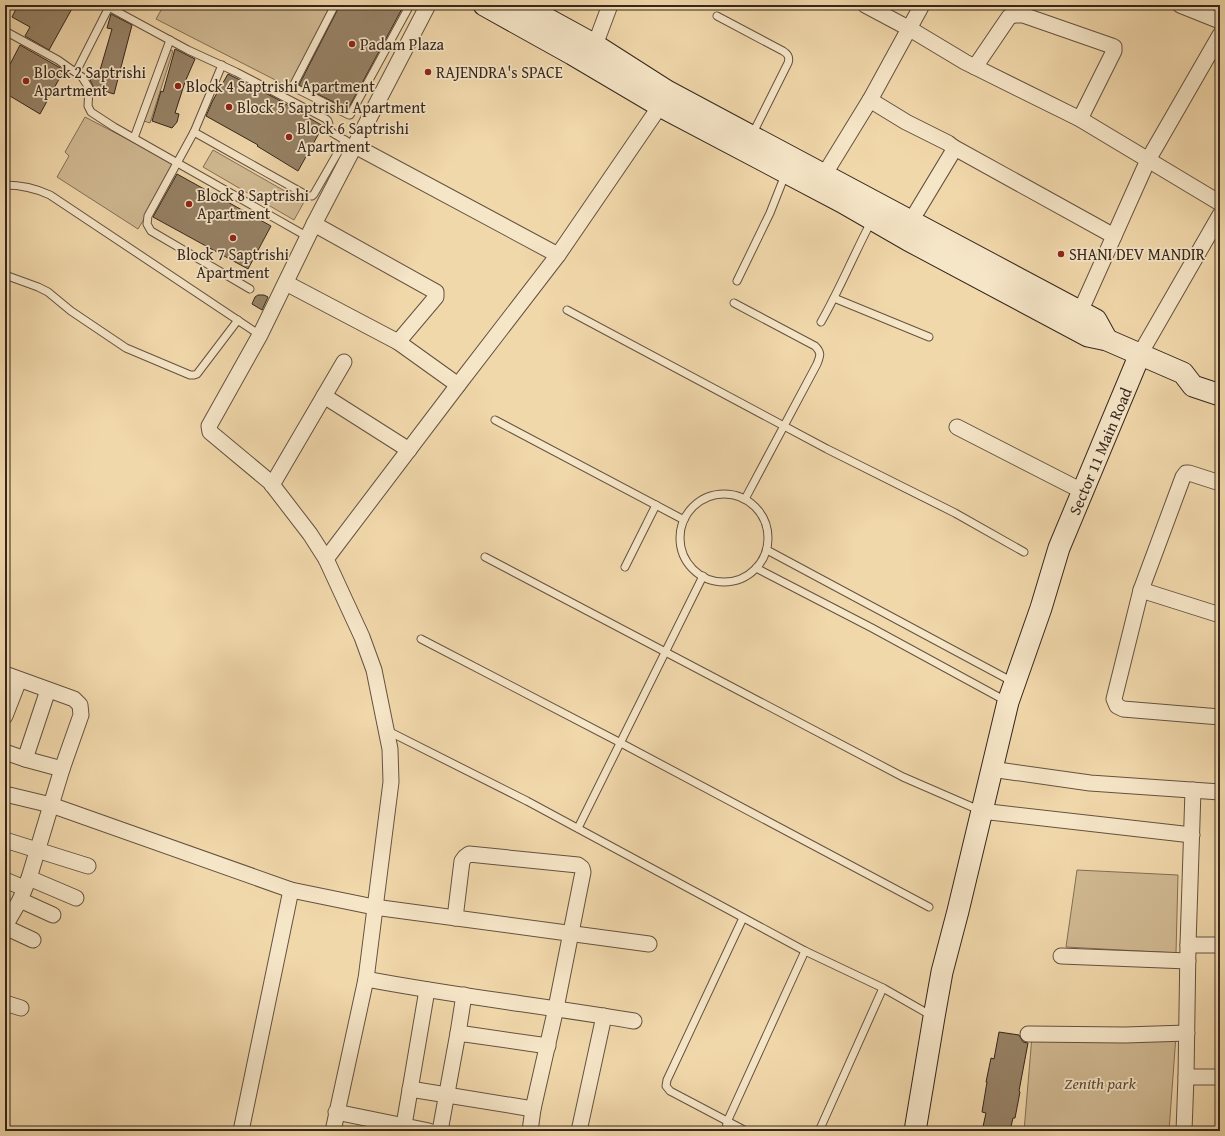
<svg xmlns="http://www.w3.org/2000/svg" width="1225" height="1136" viewBox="0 0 1225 1136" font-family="'Gentium Book Plus',serif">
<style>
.green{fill:#d1ba93;stroke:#837058}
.building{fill:#978367;stroke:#35261d}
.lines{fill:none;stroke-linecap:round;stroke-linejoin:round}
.lane-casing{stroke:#645240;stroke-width:9}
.street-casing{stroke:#645240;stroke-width:17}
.secondary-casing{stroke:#35261d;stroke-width:23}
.lane{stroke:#f6e6c8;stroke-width:7}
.street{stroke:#f6e6c8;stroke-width:15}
.secondary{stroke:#f6e6c8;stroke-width:21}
.poi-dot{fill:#8f2418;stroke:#f6e6c8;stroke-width:1.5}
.labels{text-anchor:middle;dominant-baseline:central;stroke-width:3.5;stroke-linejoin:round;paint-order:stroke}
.poi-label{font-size:16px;fill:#35261d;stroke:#f6e6c8;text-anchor:start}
.street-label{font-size:16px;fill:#35261d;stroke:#f6e6c8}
.park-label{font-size:16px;font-style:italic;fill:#5c4b3a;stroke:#f6e6c8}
</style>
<rect width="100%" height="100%" fill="#f1d8ab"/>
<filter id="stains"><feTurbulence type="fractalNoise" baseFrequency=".005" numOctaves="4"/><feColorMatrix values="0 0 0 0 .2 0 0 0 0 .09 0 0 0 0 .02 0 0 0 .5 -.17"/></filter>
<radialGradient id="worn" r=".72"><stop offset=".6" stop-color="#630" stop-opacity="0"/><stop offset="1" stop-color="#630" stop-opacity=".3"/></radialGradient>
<!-- green -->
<g class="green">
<polygon points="164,5 331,5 289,87 156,19"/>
<polygon points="164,48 173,51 150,123 138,119"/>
<polygon points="85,117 177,165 138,229 57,177 69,156 65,152"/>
<polygon points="213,150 304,202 294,220 203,167"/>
<polygon points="1077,870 1178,875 1176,953 1066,947"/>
<polygon points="1176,1035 1169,1131 1024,1131 1032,1036"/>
</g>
<!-- building -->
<g class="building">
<polygon points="18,5 74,5 49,50 25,36 30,27 12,17"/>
<polygon points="340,5 404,5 348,109 299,85"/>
<polygon points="111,14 132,25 114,94 94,88 90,80 92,75 98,77 112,29 107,28"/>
<polygon points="20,45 64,70 40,114 5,93 5,74"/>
<polygon points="175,49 195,59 185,82 175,113 179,114 177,122 172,128 152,121 161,91 163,92"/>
<polygon points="228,74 277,99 323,126 298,171 257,146 258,145 206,116 213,100"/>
<polygon points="177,174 271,226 248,269 153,217"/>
<polygon points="258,295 264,295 268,297 262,310 252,304 255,297"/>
<polygon points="999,1032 1019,1035 1023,1042 1028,1043 1019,1091 1020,1092 1015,1118 1013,1118 1010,1131 982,1131 986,1113 982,1112 987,1082 986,1082 991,1058 994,1059"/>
</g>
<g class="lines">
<!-- lane casing -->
<g class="lane-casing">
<g id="lane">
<polyline points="105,5 188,50 236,72 326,119 328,121 331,132 355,146"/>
<polyline points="335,5 293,86 295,88 349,115 350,115 410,5"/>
<polyline points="5,11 8,5"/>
<path d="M717 16 783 51C788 54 790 57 788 63L752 135"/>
<polyline points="5,31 58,60 82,77 89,88 88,106 91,112 114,127 308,237"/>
<polyline points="222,65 194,132 148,216 147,224 151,231 250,289"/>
<polyline points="76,72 109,7"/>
<polyline points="194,132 308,196 312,196 314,194 345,140"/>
<polyline points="134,138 170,40"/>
<path d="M5 185C22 185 35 188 50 195L260 335"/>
<polyline points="5,275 38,287 48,292 71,311 126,348 190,375 194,375 197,374 238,320"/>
<polyline points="737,281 770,213 785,175"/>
<polyline points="834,298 929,337"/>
<path d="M734 303 815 346C822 353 820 356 817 364L745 499"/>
<polyline points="567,310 827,449 955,513 1024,552"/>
<path d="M821 322C840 289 854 254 872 220"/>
<polyline points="495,420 684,520"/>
<circle cx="724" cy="538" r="44"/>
<polyline points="767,550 1013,682"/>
<polyline points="485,557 903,777 979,810"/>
<polyline points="625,567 656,505"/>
<polyline points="756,568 872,628 1006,701"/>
<polyline points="421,639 619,742 929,907"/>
<polyline points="386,730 527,801 805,951 883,988 932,1016"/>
<polyline points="578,828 703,576"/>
<polyline points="743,918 667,1080 666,1086 670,1091 746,1131"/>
<polyline points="726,1131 727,1122 805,951"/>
<polyline points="819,1131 883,988"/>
</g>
</g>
<!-- street casing -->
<g class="street-casing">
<g id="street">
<polyline points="865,5 910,29 965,62 1080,119 1220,203"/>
<polyline points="1180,5 1220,21"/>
<polyline points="595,45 610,5"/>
<polyline points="975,67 1009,17 1014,15 1023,15 1112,46 1114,47 1114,51 1080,119"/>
<polyline points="870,100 906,122 948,143 953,147 952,153 911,221"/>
<polyline points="355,146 558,255"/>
<polyline points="953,147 1114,236"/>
<polyline points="821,183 824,175 870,100 922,5"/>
<polyline points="314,224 436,292 436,297 398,342 458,385"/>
<polyline points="286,283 398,342"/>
<polyline points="1080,312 1148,160 1220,35"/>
<polyline points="1140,354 1220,215"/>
<polyline points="324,396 409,450"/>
<polyline points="957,427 1082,491"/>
<polyline points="1220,483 1189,473 1186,473 1183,477 1141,590 1114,699 1117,706 1123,709 1220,717"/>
<polyline points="272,485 344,362"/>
<polyline points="326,559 458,385 558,255 660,106 665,97"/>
<polyline points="1141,590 1220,615"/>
<polyline points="5,674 74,699 80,705 81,715 62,769 29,878 20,900 5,926"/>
<polyline points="5,716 19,680"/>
<polyline points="5,752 25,759 62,769"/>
<polyline points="25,759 48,690"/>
<polyline points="991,769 1090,783 1220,792"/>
<polyline points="5,794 51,805 291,890 374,907 649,944"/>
<polyline points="981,811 1192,835"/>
<polyline points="5,840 88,866"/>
<polyline points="29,878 76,898"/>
<polyline points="5,880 24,888"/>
<polyline points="20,900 53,915"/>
<polyline points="455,918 462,861 465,857 469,854 578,865 582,868 583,872 556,1008 533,1109 530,1131"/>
<polyline points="5,927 33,940"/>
<polyline points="1188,945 1220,945"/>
<polyline points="1061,956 1188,961"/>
<path d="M366 979C455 996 545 1006 634 1021"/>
<polyline points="5,1003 21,1008"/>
<polyline points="458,1033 464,995"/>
<polyline points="1028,1034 1125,1035 1187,1033"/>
<polyline points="1186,1077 1220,1077"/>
<polyline points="410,1089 533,1109"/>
<polyline points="336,1112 429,1131"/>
<polyline points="241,1131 291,890"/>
<polyline points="333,1131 366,979 391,782 390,749 374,670 362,637 326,559 310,534 270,482 210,432 209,426 260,335 314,224 428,5"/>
<polyline points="403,1131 427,990"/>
<polyline points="440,1131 458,1033 548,1046"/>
<polyline points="579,1131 604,1016"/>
<polyline points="1184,1131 1186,1077 1188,945 1193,790"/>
</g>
</g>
<!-- secondary casing -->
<g class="secondary-casing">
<g id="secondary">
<polyline points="484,5 572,54 660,106 842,202 908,240 1088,336 1107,340 1183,373 1193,386 1220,395"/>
<polyline points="522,5 595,45 667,91 1096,320 1107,340"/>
<polyline points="915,1131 934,1017 942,972 958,911 1008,702 1041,608 1059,548 1140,354"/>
</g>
</g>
<!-- lane -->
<use href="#lane" class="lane"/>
<!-- street -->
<use href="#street" class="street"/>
<!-- secondary -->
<use href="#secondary" class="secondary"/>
</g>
<!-- markers -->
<g class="poi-dot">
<circle cx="352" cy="44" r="4"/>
<circle cx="428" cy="72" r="4"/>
<circle cx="26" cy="81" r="4"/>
<circle cx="178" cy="86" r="4"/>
<circle cx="229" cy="107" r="4"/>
<circle cx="289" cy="137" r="4"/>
<circle cx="189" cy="204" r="4"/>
<circle cx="233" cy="238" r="4"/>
<circle cx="1061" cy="254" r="4"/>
</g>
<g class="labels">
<!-- poi labels -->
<g class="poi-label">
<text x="360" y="44">Padam Plaza</text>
<text x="34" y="72">Block 2 Saptrishi<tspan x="34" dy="18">Apartment</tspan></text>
<text x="436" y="72">RAJENDRA's SPACE</text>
<text x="186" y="86">Block 4 Saptrishi Apartment</text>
<text x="237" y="107">Block 5 Saptrishi Apartment</text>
<text x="297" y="128">Block 6 Saptrishi<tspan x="297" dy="18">Apartment</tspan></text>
<text x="197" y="195">Block 8 Saptrishi<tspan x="197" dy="18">Apartment</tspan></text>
<text x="233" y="254" text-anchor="middle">Block 7 Saptrishi<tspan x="233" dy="18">Apartment</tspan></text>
<text x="1069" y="254">SHANI DEV MANDIR</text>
</g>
<!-- street labels -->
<g class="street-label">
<text transform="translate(1100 451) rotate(-67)">Sector 11 Main Road</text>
</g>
<!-- park labels -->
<g class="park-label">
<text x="1100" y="1083">Zenith park</text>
</g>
</g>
<!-- margin -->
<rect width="1225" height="1136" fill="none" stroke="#f1d8ab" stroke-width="20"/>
<rect x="6" y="6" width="1213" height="1124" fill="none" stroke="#35261d" stroke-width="2"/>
<rect x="10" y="10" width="1205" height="1116" fill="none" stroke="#35261d"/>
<rect width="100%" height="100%" filter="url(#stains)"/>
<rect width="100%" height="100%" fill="url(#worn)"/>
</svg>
